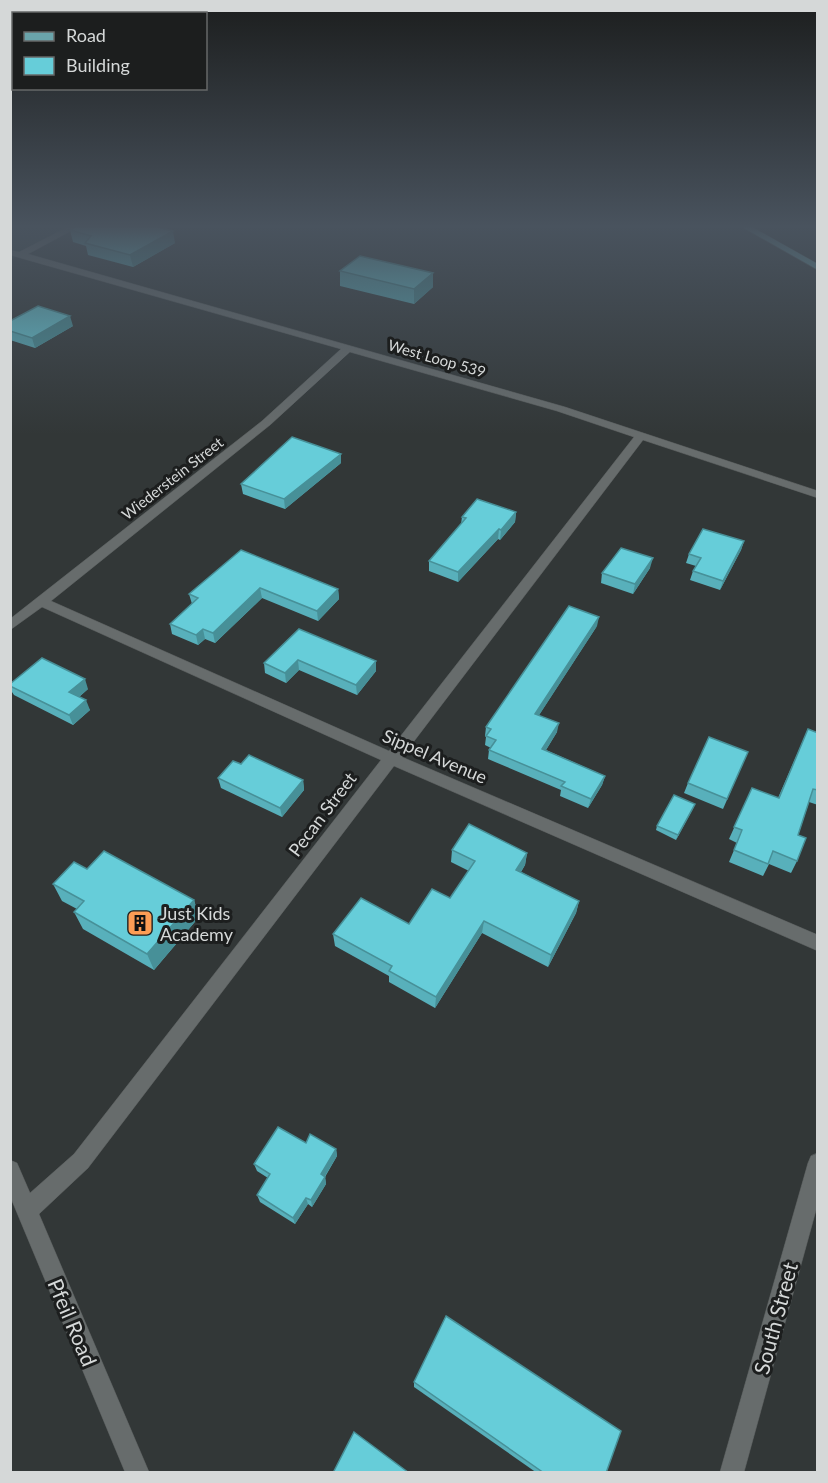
<svg xmlns="http://www.w3.org/2000/svg" width="828" height="1483" viewBox="0 0 828 1483" font-family="Lato,sans-serif">
<style>
.built{fill:#364344}
.lines{fill:none;stroke-linecap:round;stroke-linejoin:round}
.minor-casing{stroke:#525656;stroke-width:1}
.major-casing{stroke:#525656;stroke-width:1}
.minor{fill:#676c6c;fill-rule:evenodd}
.major{fill:#6aa4ab;fill-rule:evenodd}
.wall{fill:#58b0bb}
.shaded-wall{fill:#479098}
.building{fill:#66cdd9;stroke:#479098;stroke-width:1.5}
.labels{text-anchor:middle;dominant-baseline:central;stroke-width:6;stroke-linejoin:round;paint-order:stroke}
.far-street-label{font-size:15px;fill:#d5d8d8;stroke:#1c1e1e}
.street-label{font-size:18px;fill:#d5d8d8;stroke:#1c1e1e}
.poi-label{font-size:18px;fill:#d5d8d8;stroke:#1c1e1e;text-anchor:start}
.near-street-label{font-size:21px;fill:#d5d8d8;stroke:#1c1e1e}
</style>
<rect width="100%" height="100%" fill="#323737"/>
<!-- built -->
<polygon class="built" points="11,227 68,227 11,260"/>
<g class="lines">
<!-- minor casing -->
<g class="minor-casing">
<g id="minor">
<path d="M68 227H78L28 254 565 407 818 491V498L643 440 402 757 818 935V951L394 766 88 1168 39 1214 149 1472H125L10 1196V1160L17 1163 30 1193 74 1154 381 760 42 607 10 630V619L262 421 341 349 10 255V250L19 252ZM350 352 557 411 634 437 389 751 51 601 270 425Z"/>
<polygon points="818,1153 818,1203 744,1472 720,1472 808,1163 811,1156"/>
</g>
</g>
<!-- major casing -->
<g class="major-casing">
<polygon id="major" points="742,227 752,227 818,264 818,270"/>
</g>
<!-- minor -->
<use href="#minor" class="minor"/>
<!-- major -->
<use href="#major" class="major"/>
</g>
<!-- wall -->
<g class="wall">
<polygon points="70,230 175,243 133,267 88,255 86,246 73,242"/>
<polygon points="340,271 433,273 433,287 414,304 340,286"/>
<polygon points="10,321 73,326 35,348 10,340"/>
<polygon points="341,463 285,509 243,494 241,484"/>
<polygon points="516,512 515,522 500,540 498,539 458,582 429,571 429,561 461,524 462,517"/>
<polygon points="744,541 741,550 720,590 690,580 693,571 696,566 686,563 689,554"/>
<polygon points="241,550 338,589 339,599 318,621 262,598 215,643 205,639 198,645 172,634 170,624 192,604 189,594"/>
<polygon points="650,568 633,594 601,583 602,573"/>
<polygon points="597,626 539,715 557,732 546,750 605,776 602,785 588,808 560,796 561,790 488,759 489,750 491,748 485,745 486,737 485,736 486,727"/>
<polygon points="299,629 376,671 357,695 299,670 286,683 265,673 264,663"/>
<polygon points="10,684 88,689 79,697 90,710 73,725 14,695 10,689"/>
<polygon points="808,729 818,733 818,805 809,802 798,835 797,861 791,873 769,864 763,876 729,862 737,843 729,839 752,788 778,798"/>
<polygon points="748,752 723,809 684,793 688,783"/>
<polygon points="218,778 303,780 304,790 282,817 221,788"/>
<polygon points="695,804 676,840 656,830 657,826"/>
<polygon points="452,850 527,853 525,865 521,872 579,901 576,913 548,967 482,933 435,1008 389,982 389,976 335,946 333,934 409,924 450,898 469,871 451,862"/>
<polygon points="87,869 194,900 199,917 154,970 83,929 74,912 77,909 62,901 53,884"/>
<polygon points="306,1143 336,1149 337,1156 325,1177 326,1184 312,1207 308,1204 295,1224 260,1202 257,1195 268,1178 257,1171 254,1164"/>
<polygon points="414,1382 606,1473 537,1473 414,1387"/>
</g>
<!-- shaded-wall -->
<g class="shaded-wall">
<polygon points="173,231 175,243 133,267 130,255"/>
<polygon points="433,273 433,287 414,304 414,289"/>
<polygon points="70,316 73,326 35,348 32,338"/>
<polygon points="341,454 341,463 285,509 284,499"/>
<polygon points="516,512 515,522 500,540 501,530"/>
<polygon points="499,529 498,539 458,582 458,572"/>
<polygon points="744,541 741,550 720,590 723,581"/>
<polygon points="653,558 650,568 633,594 635,584"/>
<polygon points="260,588 262,598 215,643 213,633"/>
<polygon points="338,589 339,599 318,621 317,611"/>
<polygon points="599,617 597,626 534,723 535,714"/>
<polygon points="203,629 205,639 198,645 196,635"/>
<polygon points="298,660 299,670 286,683 285,673"/>
<polygon points="376,661 376,671 357,695 356,685"/>
<polygon points="85,679 88,689 73,702 69,692"/>
<polygon points="86,700 90,710 73,725 69,715"/>
<polygon points="559,723 557,732 541,758 542,749"/>
<polygon points="605,776 602,785 588,808 591,799"/>
<polygon points="303,780 304,790 282,817 280,808"/>
<polygon points="695,804 693,809 676,840 678,835"/>
<polygon points="527,853 525,865 514,883 516,870"/>
<polygon points="194,900 199,917 154,970 147,954"/>
<polygon points="579,901 576,913 548,967 551,955"/>
<polygon points="484,921 482,933 435,1008 436,997"/>
<polygon points="336,1149 337,1156 322,1181 321,1174"/>
<polygon points="325,1177 326,1184 312,1207 311,1200"/>
<polygon points="306,1198 308,1204 295,1224 293,1218"/>
</g>
<!-- building -->
<g class="building">
<polygon points="76,227 157,227 173,231 130,255 85,243 91,236 70,230"/>
<polygon points="360,256 433,273 414,289 340,271"/>
<polygon points="38,306 70,316 32,338 10,331 10,321"/>
<polygon points="292,437 341,454 284,499 241,484"/>
<polygon points="477,499 516,512 501,530 499,529 458,572 429,561 466,518 462,517"/>
<polygon points="703,529 744,541 723,581 693,571 701,558 689,554"/>
<polygon points="621,548 653,558 635,584 602,573"/>
<polygon points="241,550 338,589 317,611 260,588 213,633 203,629 196,635 170,624 198,598 189,594"/>
<polygon points="569,606 599,617 535,714 559,723 542,749 605,776 591,799 561,786 565,782 489,750 496,740 486,736 491,729 486,727"/>
<polygon points="299,629 376,661 356,685 298,660 285,673 264,663"/>
<polygon points="42,658 85,679 69,692 86,700 69,715 10,686 10,684"/>
<polygon points="808,729 818,733 818,790 813,789 798,835 806,838 797,861 773,851 768,864 734,850 742,830 734,827 752,788 779,798"/>
<polygon points="709,737 748,752 727,799 688,783"/>
<polygon points="249,755 303,780 280,808 218,778 233,761 241,764"/>
<polygon points="674,795 695,804 678,835 657,826"/>
<polygon points="469,824 527,853 516,870 579,901 551,955 484,921 436,997 389,971 392,966 333,934 361,898 409,924 432,889 450,898 475,861 452,850"/>
<polygon points="104,851 194,900 147,954 74,912 84,901 53,884 74,862 87,869"/>
<polygon points="278,1127 306,1143 310,1134 336,1149 321,1174 325,1177 311,1200 306,1198 293,1218 257,1195 270,1174 254,1164"/>
<polygon points="446,1316 621,1431 606,1473 544,1473 414,1382"/>
<polygon points="354,1432 409,1473 333,1473"/>
</g>
<!-- sky -->
<linearGradient id="sky" x2="0" y2="1"><stop stop-color="#1c1e1e"/><stop offset="0.52" stop-color="#49535e"/><stop offset="1" stop-color="#49535e" stop-opacity="0"/></linearGradient>
<rect width="828" height="435" fill="url(#sky)"/>
<!-- icons -->
<defs>
<g id="building-square" transform="scale(1.35)"><rect x="-9" y="-9" width="18" height="18" rx="4" fill="#fd9d55" stroke="#1c1e1e"/><path d="M-4-6H4V6H1V3H-1V6H-4ZM-2.5-4.3h1.7v1.8h-1.7ZM.8-4.3h1.7v1.8H.8ZM-2.5-1h1.7V.8h-1.7ZM.8-1h1.7V.8H.8Z" fill="#111"/></g>
</defs>
<g fill-rule="evenodd">
<use href="#building-square" x="140" y="923"/>
</g>
<g class="labels">
<!-- far-street labels -->
<g class="far-street-label">
<text transform="translate(437 358) rotate(16)">West Loop 539</text>
<text transform="translate(172 478) rotate(-38)">Wiederstein Street</text>
</g>
<!-- street labels -->
<g class="street-label">
<text transform="translate(435 756) rotate(23)">Sippel Avenue</text>
<text transform="translate(322 814) rotate(-53)">Pecan Street</text>
</g>
<!-- poi labels -->
<g class="poi-label">
<text x="160" y="913">Just Kids<tspan x="160" dy="21">Academy</tspan></text>
</g>
<!-- near-street labels -->
<g class="near-street-label">
<text transform="translate(775 1318) rotate(-75)">South Street</text>
<text transform="translate(73 1322) rotate(67)">Pfeil Road</text>
</g>
</g>
<!-- border -->
<rect width="828" height="1483" fill="none" stroke="#d5d8d8" stroke-width="24"/>
<!-- legend -->
<rect x="12" y="12" width="195" height="78" fill="#1c1e1e" stroke="#666868" stroke-width="1.5"/>
<rect x="24" y="32" width="30" height="9" fill="#6aa4ab" stroke="#666868" stroke-width="1.5"/>
<text x="66" y="42" font-size="18" fill="#d5d8d8">Road</text>
<rect x="24" y="57" width="30" height="18" fill="#66cdd9" stroke="#666868" stroke-width="1.5"/>
<text x="66" y="72" font-size="18" fill="#d5d8d8">Building</text>
</svg>
